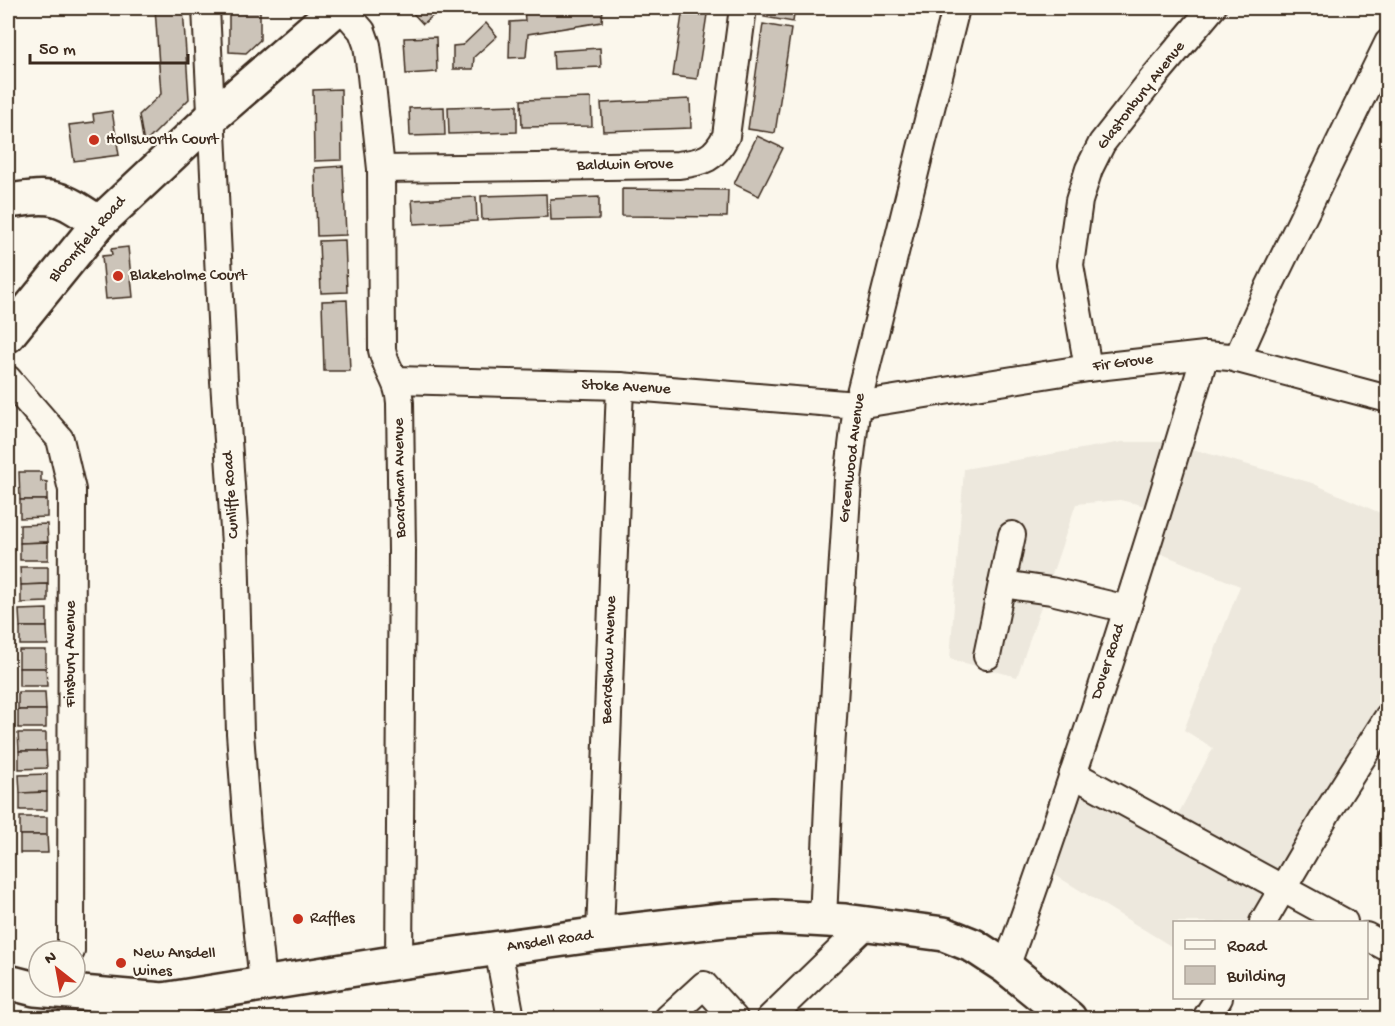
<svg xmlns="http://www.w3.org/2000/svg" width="1395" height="1026" viewBox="0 0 1395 1026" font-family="'Gochi Hand',sans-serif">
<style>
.built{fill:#ede8dd}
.building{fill:#ccc4b9;stroke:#3b2a1e;stroke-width:1.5}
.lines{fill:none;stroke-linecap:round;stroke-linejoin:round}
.street-casing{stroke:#3b2a1e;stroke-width:30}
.secondary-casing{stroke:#3b2a1e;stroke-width:38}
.street{stroke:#fbf7ec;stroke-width:26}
.secondary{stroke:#fbf7ec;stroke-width:33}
.poi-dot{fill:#c8321e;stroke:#fbf7ec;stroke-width:2}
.labels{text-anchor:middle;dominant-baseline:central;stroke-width:4.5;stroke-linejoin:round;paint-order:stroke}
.street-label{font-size:16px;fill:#3b2a1e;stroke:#fbf7ec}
.poi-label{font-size:16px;fill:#3b2a1e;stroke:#fbf7ec;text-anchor:start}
</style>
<rect width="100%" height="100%" fill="#fbf7ec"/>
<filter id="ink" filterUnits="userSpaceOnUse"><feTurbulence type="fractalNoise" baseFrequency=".0167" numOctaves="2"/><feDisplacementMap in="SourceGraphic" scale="12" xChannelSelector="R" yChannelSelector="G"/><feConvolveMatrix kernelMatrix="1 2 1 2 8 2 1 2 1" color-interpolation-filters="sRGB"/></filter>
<g filter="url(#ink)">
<!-- built -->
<polygon class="built" points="1122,442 1168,442 1178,445 1312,483 1387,516 1387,717 1263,922 1174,922 1174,948 1042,867 1073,774 1171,828 1213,748 1184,730 1240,586 1145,547 1159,509 1120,500 1076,504 1017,677 950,659 964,469"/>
<!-- building -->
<g class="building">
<polygon points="155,8 183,8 189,99 144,144 139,115 161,94"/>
<polygon points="229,8 260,8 260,40 246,53 229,52"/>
<polygon points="408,8 442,8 423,24"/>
<polygon points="524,8 603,8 602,22 528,34 526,57 509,58 510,22 525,21"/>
<polygon points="683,8 708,8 697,79 673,76"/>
<polygon points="766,8 795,8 793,22 764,17"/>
<polygon points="486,23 497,36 474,57 473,69 453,69 453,46 463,45"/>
<polygon points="763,24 791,29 775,133 748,129"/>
<polygon points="436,37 437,72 406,74 404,38"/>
<polygon points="600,48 601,67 554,69 553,51"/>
<polygon points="341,89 342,160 314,161 313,90"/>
<polygon points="591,98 592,126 522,127 521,100"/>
<polygon points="690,99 691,128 603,131 601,103"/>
<polygon points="517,105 517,132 449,134 448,107"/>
<polygon points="444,107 445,135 410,136 409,108"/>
<polygon points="112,111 119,155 74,161 69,125 94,122 93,114"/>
<polygon points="757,136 783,148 759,196 734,184"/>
<polygon points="343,166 346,235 317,236 315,168"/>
<polygon points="622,189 728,190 727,217 622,216"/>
<polygon points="546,194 547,217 482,220 481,196"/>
<polygon points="476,197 477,221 414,224 412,200"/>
<polygon points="599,197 599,219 551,220 550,199"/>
<polygon points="345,240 347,292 321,293 319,241"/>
<polygon points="128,247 133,297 106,299 102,256 112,255 111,249"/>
<polygon points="347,300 350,371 324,371 322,301"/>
<polygon points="19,472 41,472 41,481 47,482 47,500 20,500"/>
<polygon points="20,500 47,500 47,517 20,518"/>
<polygon points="47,524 48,542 20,543 20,525"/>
<polygon points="48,542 48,560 20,560 20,543"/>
<polygon points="20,567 48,567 48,584 21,585"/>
<polygon points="48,584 48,602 21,603 21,585"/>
<polygon points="47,609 47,627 20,627 19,610"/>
<polygon points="20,627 47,627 48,645 20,645"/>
<rect x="19" y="650" width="27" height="18"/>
<polygon points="19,668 46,668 47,686 19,686"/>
<polygon points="18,692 45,692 46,710 18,710"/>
<rect x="18" y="710" width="28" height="18"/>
<polygon points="18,733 46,733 46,751 19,751"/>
<polygon points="19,751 46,751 47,768 19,769"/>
<polygon points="47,774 47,792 20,793 19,775"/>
<polygon points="47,792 47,810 20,810 20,793"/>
<rect x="20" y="817" width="27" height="18"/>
<polygon points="20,835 47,835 48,853 20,853"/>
</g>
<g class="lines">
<!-- street casing -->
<g class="street-casing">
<g id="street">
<polyline points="206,8 224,381 235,544 240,733 247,828 263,983"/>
<path d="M342 8 362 31 367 45 371 75 381 169 382 350C386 370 399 381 400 403L402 551 399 962"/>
<path d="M381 169 678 165C704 162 714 159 726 136L743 8"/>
<polyline points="1237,359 1269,287 1388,43"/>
<polyline points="1088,368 1070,265 1079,201 1089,169 1102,143 1154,77 1212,8"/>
<polyline points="8,379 60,439 72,490 71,951"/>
<polyline points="396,380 620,386 857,405 1088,368 1205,355 1230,357 1388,399"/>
<polyline points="1002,584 1051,591 1127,609"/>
<polyline points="987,656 1012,535"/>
<polyline points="1073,774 1344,922"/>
<polyline points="823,920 829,782 848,479 857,405 956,8"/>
<polyline points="1263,922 1328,811 1388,717"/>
<polyline points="600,934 620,386"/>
<polyline points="1366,936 1388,948"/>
<polyline points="498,949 511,1018"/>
<path d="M1006 967C1079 765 1144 561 1205 355"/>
<polyline points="668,1018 704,985 734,1018"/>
<polyline points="770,1018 867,924"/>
<polyline points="1206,1018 1219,998"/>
</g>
</g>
<!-- secondary casing -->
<g class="secondary-casing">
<g id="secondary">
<path d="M8 201C56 194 58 196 99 223"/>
<polyline points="8,335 99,223 212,117 337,8"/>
<polyline points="8,982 35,989 163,1000 399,962 600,934 724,920 774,917 845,921 944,934 974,946 1006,967 1069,1018"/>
</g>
</g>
<!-- street -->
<use href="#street" class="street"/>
<!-- secondary -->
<use href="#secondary" class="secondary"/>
</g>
</g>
<!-- markers -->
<g class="poi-dot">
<circle cx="94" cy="140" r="6"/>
<circle cx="118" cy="276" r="6"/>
<circle cx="298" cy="919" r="6"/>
<circle cx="121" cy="963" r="6"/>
</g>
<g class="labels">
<!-- street labels -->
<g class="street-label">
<text transform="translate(1142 96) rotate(-52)">Glastonbury Avenue</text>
<text transform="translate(625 166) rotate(-1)">Baldwin Grove</text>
<text transform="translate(88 240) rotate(-49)">Bloomfield Road</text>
<text transform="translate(1123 364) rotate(-7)">Fir Grove</text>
<text transform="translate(626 388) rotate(3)">Stoke Avenue</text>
<text transform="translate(853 458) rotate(-83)">Greenwood Avenue</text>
<text transform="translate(401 478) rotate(-91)">Boardman Avenue</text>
<text transform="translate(232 495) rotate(-94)">Cunliffe Road</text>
<text transform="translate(71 654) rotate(-90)">Finsbury Avenue</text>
<text transform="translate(610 660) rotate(-88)">Beardshaw Avenue</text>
<text transform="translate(1109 662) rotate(-72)">Dover Road</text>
<text transform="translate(550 942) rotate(-8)">Ansdell Road</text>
</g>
<!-- poi labels -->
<g class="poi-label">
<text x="106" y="140">Hollsworth Court</text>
<text x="130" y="276">Blakeholme Court</text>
<text x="310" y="919">Raffles</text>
<text x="133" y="954">New Ansdell<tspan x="133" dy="18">Wines</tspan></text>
</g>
</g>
<!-- margin -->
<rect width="1395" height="1026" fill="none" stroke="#fbf7ec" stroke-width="30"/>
<rect x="15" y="15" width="1365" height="996" fill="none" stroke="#3b2a1e" stroke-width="2" filter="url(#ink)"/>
<!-- legend -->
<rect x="1173" y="921" width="195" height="78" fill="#fbf7ec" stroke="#aea59a" stroke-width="1.5"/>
<rect x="1185" y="940" width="30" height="9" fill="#fbf7ec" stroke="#aea59a" stroke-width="1.5"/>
<text x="1227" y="951" font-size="18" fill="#3b2a1e">Road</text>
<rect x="1185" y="966" width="30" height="18" fill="#ccc4b9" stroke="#aea59a" stroke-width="1.5"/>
<text x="1227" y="981" font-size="18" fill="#3b2a1e">Building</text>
<!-- north arrow -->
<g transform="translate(57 969) rotate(329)"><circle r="28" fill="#fbf7ec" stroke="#aea59a" stroke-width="1.5"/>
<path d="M0-4.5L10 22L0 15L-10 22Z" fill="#c8321e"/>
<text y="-9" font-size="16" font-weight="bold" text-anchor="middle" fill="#3b2a1e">N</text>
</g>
<!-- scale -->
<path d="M30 54v9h158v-9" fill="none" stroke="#3b2a1e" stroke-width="3"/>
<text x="39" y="54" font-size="18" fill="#3b2a1e" stroke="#fbf7ec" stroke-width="4.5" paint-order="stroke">50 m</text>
</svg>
